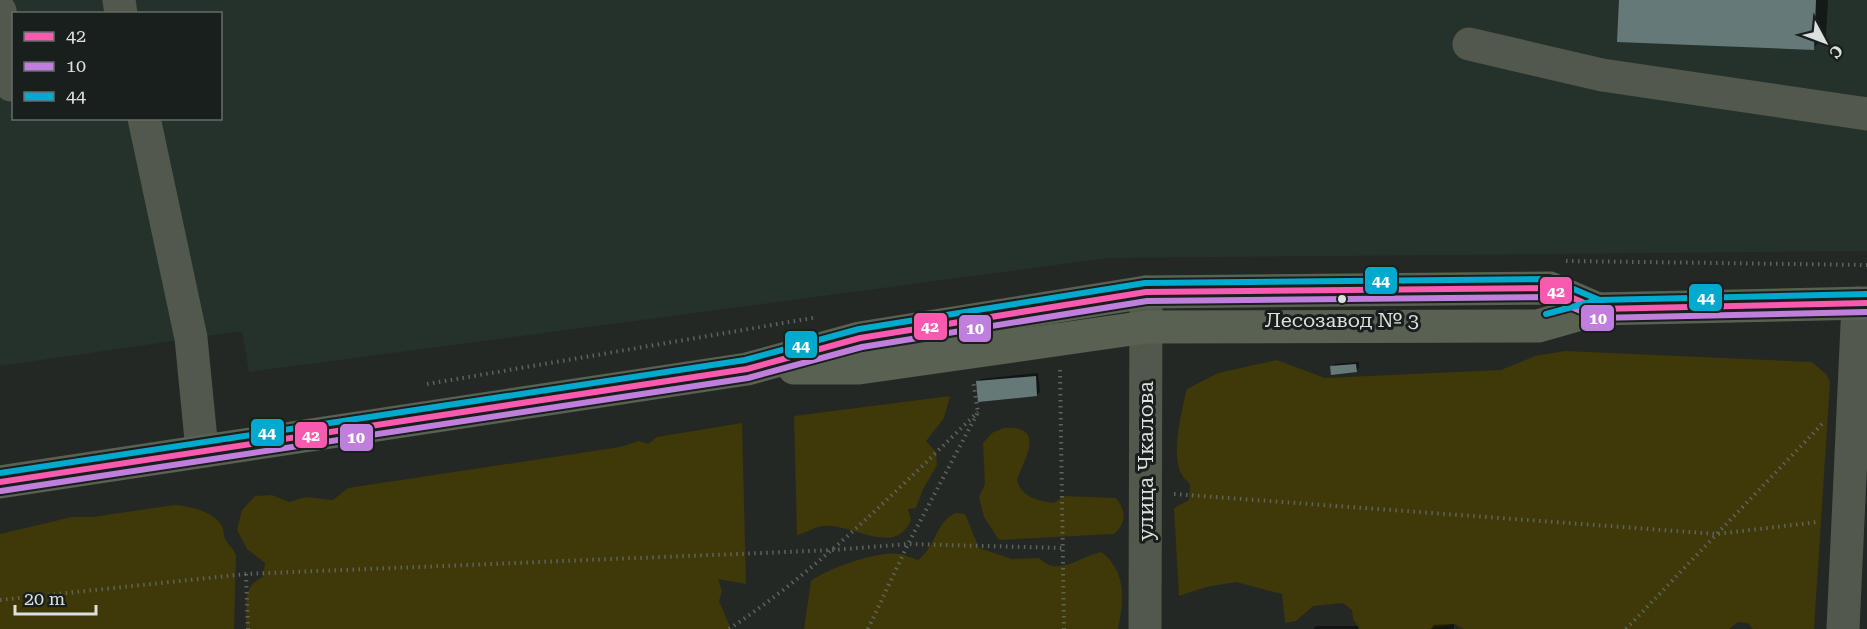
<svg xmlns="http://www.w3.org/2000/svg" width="1867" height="629" viewBox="0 0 1867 629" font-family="'Roboto Serif',serif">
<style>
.built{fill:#25322b;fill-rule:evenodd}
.green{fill:#3f3808}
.shadow{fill:#0007}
.building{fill:#667979}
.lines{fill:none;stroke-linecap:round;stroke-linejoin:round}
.path{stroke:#5e645b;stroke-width:4;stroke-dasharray:1.5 4.5;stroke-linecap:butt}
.minor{stroke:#52594c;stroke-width:33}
.major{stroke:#596252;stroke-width:33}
.bus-1-casing{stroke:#181f1c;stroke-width:10}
.bus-2-casing{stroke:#181f1c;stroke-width:10}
.bus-3-casing{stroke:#181f1c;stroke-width:10}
.bus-1{stroke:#f75aaf;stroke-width:6}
.bus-2{stroke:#c07fdc;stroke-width:6}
.bus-3{stroke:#00a9ce;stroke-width:6}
.bus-dot{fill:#dce0de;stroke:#181f1c;stroke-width:2}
.labels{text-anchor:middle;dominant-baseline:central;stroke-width:6;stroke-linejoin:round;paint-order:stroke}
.bus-label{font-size:20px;fill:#dce0de;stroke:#181f1c}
.street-label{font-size:21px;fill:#dce0de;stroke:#181f1c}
.line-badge{stroke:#181f1c;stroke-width:2}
.badge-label{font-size:16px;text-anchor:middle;font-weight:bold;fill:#fff}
</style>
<rect width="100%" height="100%" fill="#232825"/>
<!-- built -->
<path class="built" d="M0 0H1867V251L1109 258 249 372 242 331 0 366ZM14 14H220V118H14Z"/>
<!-- green -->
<g class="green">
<path d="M1565 351 1812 362 1826 374 1830 382 1814 629H1753L1748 623 1738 622 1729 629H1464L1454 624 1430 629H1360L1353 619 1352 610 1343 603 1313 606 1296 621 1285 623 1282 594 1236 582 1206 587 1179 596 1174 508 1189 500 1190 484C1187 481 1183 477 1181 473 1171 456 1182 407 1187 389L1218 373 1277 360 1325 378 1501 370 1535 356Z"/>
<path d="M950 396 944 418 926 441 936 452 937 465 923 489 916 508 908 509 911 520C895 558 853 523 823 526 814 527 806 533 797 535L794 416Z"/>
<path d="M742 423 746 584 718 579 722 591 719 601 731 629H246C248 608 240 587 263 577L265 563 247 549 237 530 242 510 255 496 272 495 289 502 306 497 333 500 348 488 620 447 639 441 648 444 657 437Z"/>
<path d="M1004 428C1048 425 1023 461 1017 480 1021 497 1038 501 1054 503L1064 496 1116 498C1126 511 1127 523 1114 534L999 540 984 517 979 497 985 484 983 443 992 433Z"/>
<path d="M174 505C189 506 213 511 222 526 224 530 223 535 225 539 229 545 233 549 236 555L234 629H0V534L72 517H93Z"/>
<path d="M956 513 965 514 979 548 1012 559 1039 558C1058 578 1080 556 1101 552 1127 571 1124 601 1118 629H804L811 581C828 568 879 550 900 554 905 555 912 558 918 560 936 547 935 522 956 513Z"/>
</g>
<!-- shadow -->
<g class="shadow">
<polygon points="1621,0 1828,0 1826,36 1813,48"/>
<polygon points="1359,362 1359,368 1356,371 1332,367 1335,364"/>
<polygon points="1038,373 1040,392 1037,395 977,382 981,379"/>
<polygon points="1454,624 1454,629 1431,629 1434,625"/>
<polygon points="1316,626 1358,626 1358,629 1313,629"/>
</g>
<!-- building -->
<g class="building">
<polygon points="1619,0 1816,0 1814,50 1617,42"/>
<polygon points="1356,364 1357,372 1331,375 1330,366"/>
<polygon points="1036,376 1037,396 978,402 976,381"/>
</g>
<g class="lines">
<!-- path -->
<g class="path">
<polyline points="1566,261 1867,265"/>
<polyline points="1060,370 1064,629"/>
<polyline points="427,384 813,318"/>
<polyline points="1174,494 1717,534 1818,522"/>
<polyline points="246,574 248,629"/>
<polyline points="0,600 246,574 833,550 908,544 1063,548"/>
<path d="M729 629C821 568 898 489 978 412"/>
<polyline points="868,629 908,544 978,412 973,380"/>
<polyline points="1626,629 1822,424"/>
</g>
<!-- minor -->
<g class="minor">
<polyline points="119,0 121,14"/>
<polyline points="0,11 11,85"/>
<polyline points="1469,44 1602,75 1867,114"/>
<polyline points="144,118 191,338 202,450"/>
<polyline points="1145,629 1146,292"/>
<polyline points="1843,629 1858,303"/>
</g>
<!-- major -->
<g class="major">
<polyline points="794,368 859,368 1146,327 1538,326 1598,309 1867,303"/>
<polyline points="0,482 747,369 860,338 1146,292 1550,288 1598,309"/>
</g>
<!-- bus-1 casing -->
<g class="bus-1-casing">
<polyline id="bus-1" points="0,482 747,369 860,338 1146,292 1550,288 1598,309 1867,303"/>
</g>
<!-- bus-2 casing -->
<g class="bus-2-casing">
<polyline id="bus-2" points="1,491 748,378 862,347 1147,301 1548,297 1597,318 1867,312"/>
</g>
<!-- bus-3 casing -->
<g class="bus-3-casing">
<g id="bus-3">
<polyline points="1546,314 1598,300 1867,294"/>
<polyline points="0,473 745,360 859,329 1145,283 1550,279 1602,301"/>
</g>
</g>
<!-- bus-1 -->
<use href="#bus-1" class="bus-1"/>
<!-- bus-2 -->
<use href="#bus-2" class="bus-2"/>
<!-- bus-3 -->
<use href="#bus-3" class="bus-3"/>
</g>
<!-- markers -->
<circle class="bus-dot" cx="1342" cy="299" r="5"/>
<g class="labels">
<!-- bus labels -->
<g class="bus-label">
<text x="1342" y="320">Лесозавод № 3</text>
</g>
<!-- street labels -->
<g class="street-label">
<text transform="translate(1146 461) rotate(-90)">улица Чкалова</text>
</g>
</g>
<g class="line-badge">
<rect x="1364" y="266" width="34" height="29" rx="6" fill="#00a9ce"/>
<rect x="1539" y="276" width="34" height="29" rx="6" fill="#f75aaf"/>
<rect x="1688" y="283" width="35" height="29" rx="6" fill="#00a9ce"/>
<rect x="1580" y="304" width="35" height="28" rx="6" fill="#c07fdc"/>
<rect x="913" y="312" width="35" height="29" rx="6" fill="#f75aaf"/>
<rect x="958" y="314" width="34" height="29" rx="6" fill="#c07fdc"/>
<rect x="784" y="330" width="34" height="29" rx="6" fill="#00a9ce"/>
<rect x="250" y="418" width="35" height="29" rx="6" fill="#00a9ce"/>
<rect x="294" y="421" width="34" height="28" rx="6" fill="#f75aaf"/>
<rect x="339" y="423" width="35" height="29" rx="6" fill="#c07fdc"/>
</g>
<g class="badge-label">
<text x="1381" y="286">44</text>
<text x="1556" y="297">42</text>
<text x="1706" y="303">44</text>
<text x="1598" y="324">10</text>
<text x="930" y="332">42</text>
<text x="975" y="334">10</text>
<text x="801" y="351">44</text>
<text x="267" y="438">44</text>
<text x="311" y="441">42</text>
<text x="356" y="443">10</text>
</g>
<!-- legend -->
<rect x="12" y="12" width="210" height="108" fill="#181f1c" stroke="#666c6a" stroke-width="1.5"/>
<rect x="24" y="32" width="30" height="9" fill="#f75aaf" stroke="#666c6a" stroke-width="1.5"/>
<text x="66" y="42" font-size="18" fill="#dce0de">42</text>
<rect x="24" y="62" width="30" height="9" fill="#c07fdc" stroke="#666c6a" stroke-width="1.5"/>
<text x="66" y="72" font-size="18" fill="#dce0de">10</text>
<rect x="24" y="92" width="30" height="9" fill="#00a9ce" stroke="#666c6a" stroke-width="1.5"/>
<text x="66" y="102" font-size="18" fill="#dce0de">44</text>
<!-- north arrow -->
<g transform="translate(1825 42) rotate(131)" stroke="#181f1c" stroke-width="4.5" paint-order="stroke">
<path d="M0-4.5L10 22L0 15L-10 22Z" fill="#dce0de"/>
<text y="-9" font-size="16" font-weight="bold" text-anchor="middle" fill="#dce0de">С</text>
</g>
<!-- scale -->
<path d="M15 605v9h81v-9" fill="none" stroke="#dce0de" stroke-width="3"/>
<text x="24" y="605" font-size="18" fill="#dce0de" stroke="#181f1c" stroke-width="4.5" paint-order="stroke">20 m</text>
</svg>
